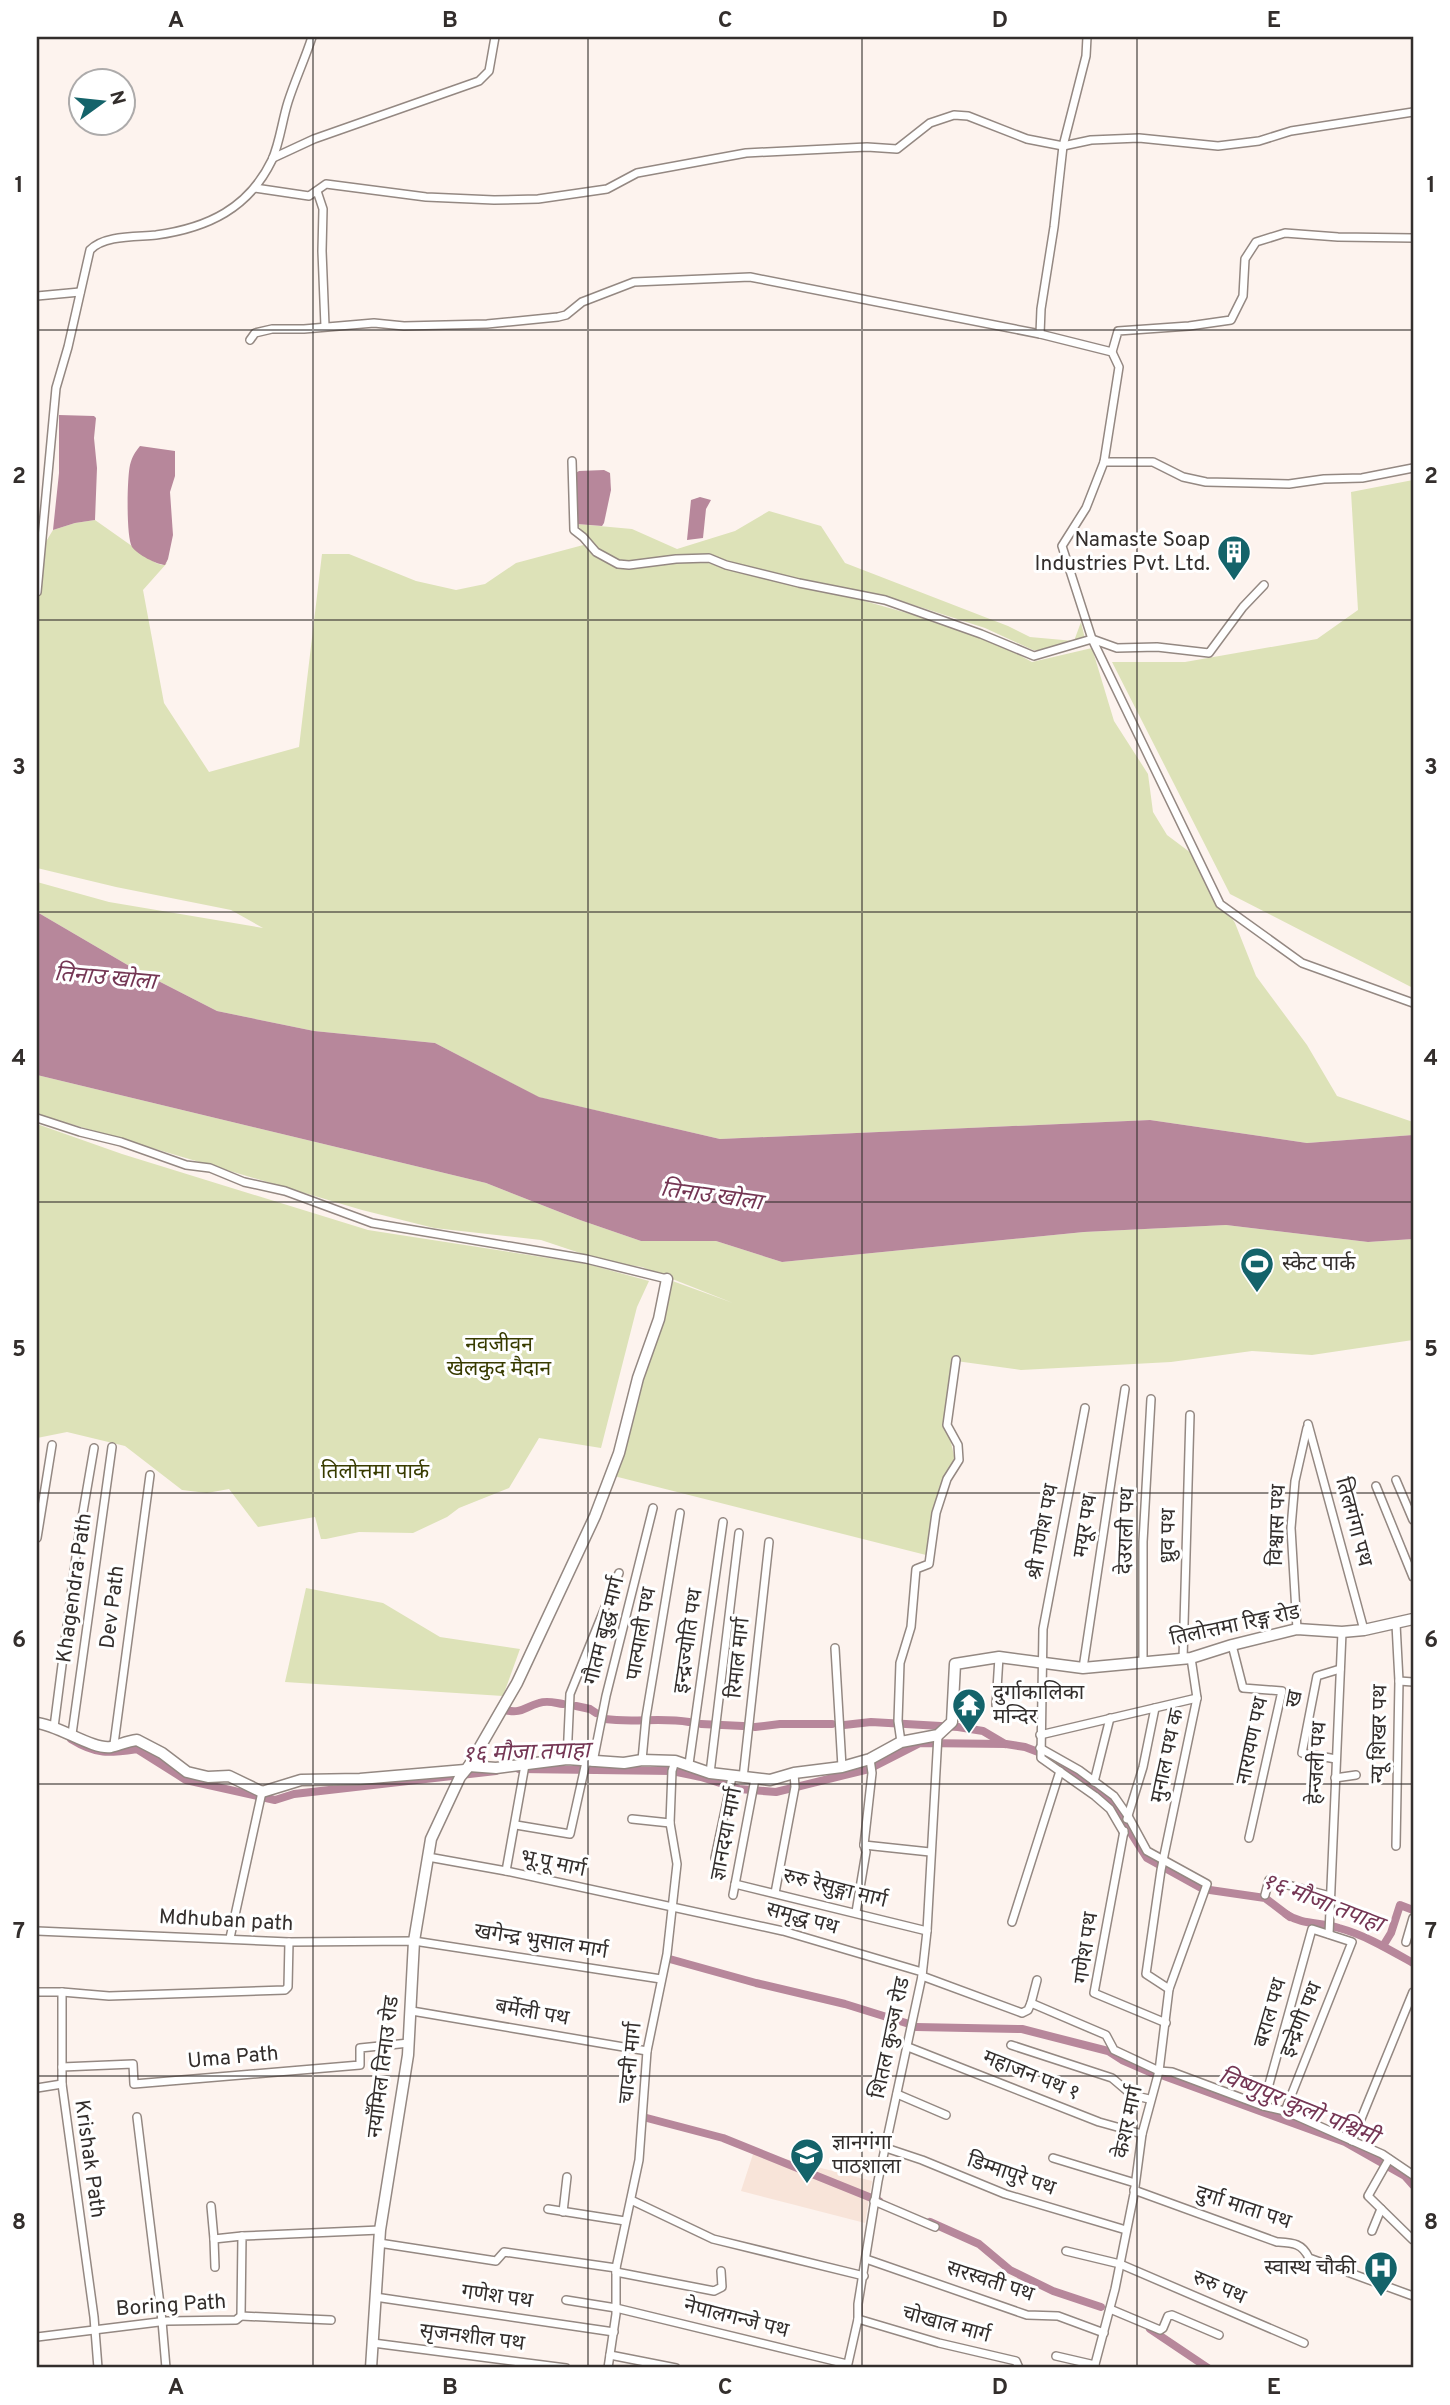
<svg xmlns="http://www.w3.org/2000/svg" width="1450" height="2405" viewBox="0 0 1450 2405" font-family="Overpass,'Noto Sans Devanagari',sans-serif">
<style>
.built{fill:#f8e4d9}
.green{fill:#dde2b8}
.water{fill:#b7879b}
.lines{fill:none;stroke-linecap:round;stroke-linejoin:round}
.canal{stroke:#b7879b;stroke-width:8}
.street-casing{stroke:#948882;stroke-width:10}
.secondary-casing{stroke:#948882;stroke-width:13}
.street{stroke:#fff;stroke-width:7}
.secondary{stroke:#fff;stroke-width:10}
.grid{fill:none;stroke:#332e2c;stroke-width:2;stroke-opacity:0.55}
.labels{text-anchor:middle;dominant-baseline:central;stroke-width:6;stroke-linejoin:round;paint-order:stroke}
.poi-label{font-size:21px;fill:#332e2c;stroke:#fff;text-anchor:start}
.park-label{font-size:21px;fill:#383b00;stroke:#fff}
.street-label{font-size:21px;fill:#332e2c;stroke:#fff}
.water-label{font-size:23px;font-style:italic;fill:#743654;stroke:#fff}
.neatline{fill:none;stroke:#332e2c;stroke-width:2.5}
.grid-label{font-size:23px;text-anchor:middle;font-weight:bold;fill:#332e2c}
</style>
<rect width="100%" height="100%" fill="#fdf3ee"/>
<!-- built -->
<polygon class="built" points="754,2151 872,2181 865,2223 741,2191"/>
<!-- green -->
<g class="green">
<polygon points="1413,480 1413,988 1230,894 1112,662 1185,662 1317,639 1358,610 1351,492"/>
<polygon points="769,511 821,526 845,563 1008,626 1030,637 1074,641 1081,622 1085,639 1049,650 1033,650 985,628 889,597 791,578 738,566 716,557 673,557 628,564 597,551 577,524 632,529 677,549 735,531"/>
<path d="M95 520 156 563 162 565 167 563 143 590 164 703 209 772 299 747 322 554H349L416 581 456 590 485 584 516 563 587 544C595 549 605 560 615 563 646 573 693 553 719 567L861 600 953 626 992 640 1032 662 1092 648 1114 721 1148 774 1153 812 1167 835 1191 853 1235 923 1256 976 1307 1045 1337 1096 1413 1122V1135L1307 1143 1150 1120 720 1139 538 1097 435 1043 314 1031 217 1011 131 967 37 912V882L109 902 263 928 231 910 116 887 37 868V627L42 548 53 530 75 523Z"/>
<polygon points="37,1075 486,1183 580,1220 641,1241 716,1241 782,1262 1084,1232 1226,1225 1368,1242 1413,1239 1413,1340 1312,1355 1252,1351 1171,1362 1021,1370 956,1361 947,1425 955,1460 952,1468 944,1476 933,1510 926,1555 610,1475 667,1279 733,1303 642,1267 604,1261 541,1240 434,1228 362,1210 37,1114"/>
<polygon points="37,1124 122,1154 368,1230 587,1264 649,1281 637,1307 601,1448 539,1438 509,1488 459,1508 447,1517 413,1533 359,1532 326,1539 321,1539 315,1517 258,1527 229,1489 207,1493 182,1490 125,1446 67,1432 37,1438"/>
<polygon points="306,1588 383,1603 440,1637 520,1649 503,1696 285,1682"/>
</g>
<!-- water -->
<g class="water">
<polygon points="59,415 94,416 96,418 94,438 97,468 95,520 75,523 53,530 59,473"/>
<path d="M140 446 175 451V476L170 492 173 535 168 559 165 565C156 564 138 555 132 547 126 537 127 478 130 465 132 457 135 452 140 446Z"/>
<polygon points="604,470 610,473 611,490 604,523 602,526 577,524 574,474 579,471"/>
<polygon points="700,497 711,500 706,509 703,538 687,540 691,500"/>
<polygon points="37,912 131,967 217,1011 314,1031 435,1043 539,1097 720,1139 1150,1120 1307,1143 1413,1135 1413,1239 1368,1242 1226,1225 1084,1232 782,1262 716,1241 641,1241 580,1220 486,1183 37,1075"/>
</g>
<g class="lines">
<!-- canal -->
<g class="canal">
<polyline points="576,1706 590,1709 596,1713"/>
<path d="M505 1710C522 1714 524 1707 539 1703 548 1700 555 1703 563 1704"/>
<path d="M605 1719C633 1723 661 1717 689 1722"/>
<polyline points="701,1724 743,1726"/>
<polyline points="844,1725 871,1722 958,1727 983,1731 1005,1744"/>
<polyline points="755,1727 780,1724 832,1724"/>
<path d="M71 1739C97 1755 109 1753 137 1749L186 1780 275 1800 294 1794 496 1771"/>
<polyline points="1060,1762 1113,1805 1147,1858 1203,1889 1265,1898 1290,1917"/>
<polyline points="519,1769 672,1771 701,1777 739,1789 776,1792 869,1769 920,1743 1006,1744 1025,1747 1046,1755"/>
<path d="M1286 1914C1302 1925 1320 1922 1339 1928 1365 1935 1390 1950 1413 1963"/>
<polyline points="1383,1946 1391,1933 1400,1905 1413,1910"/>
<polyline points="666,1958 756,1983 845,2004 906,2023"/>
<polyline points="916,2027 1022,2029 1108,2051 1122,2060 1152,2073"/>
<polyline points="1164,2076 1345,2142 1405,2176 1413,2185"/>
<polyline points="643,2117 723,2138 879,2201"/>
<polyline points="930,2222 979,2244 1010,2270 1053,2291 1101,2307"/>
<polyline points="1150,2329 1208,2368"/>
</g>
<!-- street casing -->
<g class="street-casing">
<g id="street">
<polyline points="1087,37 1086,56 1063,146 1054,227 1041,309 1040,334 1112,352 1119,367 1104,462 1086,508 1062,546 1092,639 1220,904 1302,963 1413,1003"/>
<polyline points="273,158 314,139 479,81 489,71 495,37"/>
<polyline points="255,188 309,196 326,184 426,197 494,200 538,199 607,189 637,173 746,153 867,147 897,149 930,123 954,115 968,116 1027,139 1063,146 1091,140 1139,138 1218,146 1259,141 1291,131 1413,112"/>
<polyline points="317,191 323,209 322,251 325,326"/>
<polyline points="37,296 80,292"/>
<polyline points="250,340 255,333 272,329 304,329 374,323 404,326 487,324 558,317 566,315 582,302 634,282 750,277 1040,334"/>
<polyline points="1112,352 1118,331 1189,326 1231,320 1243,296 1245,259 1256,242 1285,233 1338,237 1413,238"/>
<polyline points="572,461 574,530 583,537 596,552 618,564 629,565 676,559 709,558 726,565 799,583 885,600 981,634 1034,656 1092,639 1117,648 1157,647 1209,653 1243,607 1264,585"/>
<polyline points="1104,462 1153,462 1183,477 1206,482 1289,484 1324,479 1362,478 1413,468"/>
<path d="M37 592 56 388 68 347 90 250C104 235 136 237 156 235 208 228 249 208 272 160 280 142 282 121 288 102 295 80 305 59 312 37"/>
<polyline points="37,1118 80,1132 121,1142 186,1165 210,1168 244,1182 285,1191 372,1223 586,1259 667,1279"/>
<polyline points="1085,1408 1043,1629 1041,1758 1095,1796 1110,1809 1124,1833"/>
<polyline points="1308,1424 1364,1630"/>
<polyline points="1396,1480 1413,1520"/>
<polyline points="1376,1486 1413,1577"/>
<polyline points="37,1538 52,1445"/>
<polyline points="1396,1624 1399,1681 1396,1846"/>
<polyline points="1297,1629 1291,1528 1295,1481 1307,1428"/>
<polyline points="1232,1645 1243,1688 1282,1691 1249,1838"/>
<polyline points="835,1648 842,1767"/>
<polyline points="1183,1659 1190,1415"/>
<polyline points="1143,1663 1143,1542 1151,1399"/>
<polyline points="1083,1668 1125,1389"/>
<polyline points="1399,1681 1413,1682"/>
<polyline points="996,1705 999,1657"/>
<polyline points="54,1727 78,1541 94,1448"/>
<polyline points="72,1734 112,1447"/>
<polyline points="1040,1735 1197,1698"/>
<polyline points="901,1742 898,1721 900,1663 911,1627 916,1569 929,1564 936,1513 947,1479 959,1460 958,1445 947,1425 956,1360"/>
<polyline points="114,1744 150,1475"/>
<polyline points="1040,1748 1079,1770 1114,1796 1128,1816 1147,1851 1207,1884 1169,1989 1159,2071 1142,2134 1134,2194 1115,2289 1094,2368"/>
<polyline points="567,1759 570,1694 619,1573"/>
<polyline points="1336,1759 1302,1753 1317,1676 1340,1669"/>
<polyline points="642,1760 646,1717 680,1513"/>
<polyline points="593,1762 606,1696 653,1508"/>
<polyline points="689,1764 723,1522"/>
<polyline points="710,1773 739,1533"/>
<polyline points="743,1778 769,1542"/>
<polyline points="1335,1778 1356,1775"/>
<polyline points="1094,1782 1110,1718"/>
<polyline points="632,1819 670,1823"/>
<polyline points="1127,1819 1143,1767 1155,1708"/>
<polyline points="516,1825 570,1834 586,1762"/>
<polyline points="1124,1831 1094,1993 1166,2023"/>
<polyline points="864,1845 930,1852"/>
<polyline points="428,1857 506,1871 783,1931 922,1972"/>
<polyline points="715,1858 732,1777"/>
<polyline points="506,1871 525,1765"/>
<polyline points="735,1884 927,1931"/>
<polyline points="775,1893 795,1787 794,1773"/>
<polyline points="733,1895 755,1779"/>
<polyline points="1265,1895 1269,1880 1330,1896"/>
<polyline points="856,1912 866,1852 864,1845 872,1773 870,1759"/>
<polyline points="1012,1922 1060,1771"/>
<polyline points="37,1931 289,1942 414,1941 661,1979"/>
<polyline points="1329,1934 1342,1632"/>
<polyline points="230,1938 262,1792"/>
<polyline points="1406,1942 1413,1918"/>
<polyline points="922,1976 1022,2013 1028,2010 1031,2003 1106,2035 1114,2050 1159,2071 1172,2072 1263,2106 1285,2111 1382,2154 1413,2175"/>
<polyline points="1169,1989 1146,1974 1161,1870 1197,1698 1191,1658"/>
<polyline points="37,1992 62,1992 109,1996 285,1990 288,1987 289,1942"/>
<polyline points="62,1992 62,2084 94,2317 98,2368"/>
<polyline points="1031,2003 1037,1980"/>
<polyline points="412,2011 647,2051"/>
<polyline points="1011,2045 1112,2078 1132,2095 1149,2099"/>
<polyline points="908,2047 1099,2122 1142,2134"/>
<polyline points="62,2067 133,2064 134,2084 360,2065 360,2048 409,2043"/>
<polyline points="37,2088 62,2084"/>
<polyline points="897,2094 946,2115"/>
<polyline points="1263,2106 1312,1929 1352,1942 1285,2111"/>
<polyline points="137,2117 162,2321 166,2368"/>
<polyline points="1352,2141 1413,1992"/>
<polyline points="886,2148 922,2160 1005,2194 1126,2230"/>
<polyline points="1053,2158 1135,2183"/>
<polyline points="1389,2159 1368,2196 1413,2240"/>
<path d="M1134 2190 1277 2242C1293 2243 1302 2243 1309 2258L1413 2296"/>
<polyline points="631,2200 713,2239 864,2276"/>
<polyline points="874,2201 935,2227"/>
<polyline points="211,2206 214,2239 242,2236"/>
<polyline points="548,2209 625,2221"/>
<polyline points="563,2212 567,2177"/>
<polyline points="1372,2231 1381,2209"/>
<polyline points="214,2239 215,2267"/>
<polyline points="379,2243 496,2261 504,2252 616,2268"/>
<polyline points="1066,2251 1120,2264 1304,2343"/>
<polyline points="866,2259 1027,2315 1058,2316 1104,2333"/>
<polyline points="616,2272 714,2291 722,2287 721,2271"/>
<polyline points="375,2297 614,2332"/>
<polyline points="566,2300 616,2308 847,2364"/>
<polyline points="1110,2309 1160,2330 1163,2328 1168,2316 1172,2315 1219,2335"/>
<polyline points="241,2316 331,2320"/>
<polyline points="858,2319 939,2343 1016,2361 1019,2368"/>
<polyline points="37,2337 167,2321 236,2320 241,2316 242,2236 380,2230"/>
<polyline points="373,2343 566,2368"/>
<polyline points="610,2355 676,2368"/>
<polyline points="1056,2356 1095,2365"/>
<polyline points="608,2368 616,2314 616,2268 639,2160 647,2051 667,1954 677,1864 670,1823 672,1771 675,1761"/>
<polyline points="847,2368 858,2319 858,2304 878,2181 922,1976 927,1931 938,1735"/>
</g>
</g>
<!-- secondary casing -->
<g class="secondary-casing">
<g id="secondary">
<path d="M37 1723C58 1725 93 1750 111 1747 119 1745 128 1741 137 1740L162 1753 187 1772 208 1777 229 1776 262 1792 301 1780 360 1779 465 1770"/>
<polyline points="469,1766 496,1768 567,1759 624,1763 642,1760 675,1761 710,1773 770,1780 794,1773 842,1767 870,1759 901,1742 938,1735 952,1722 955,1664 999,1657 1083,1668 1191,1658 1232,1645 1297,1629 1342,1632 1364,1630 1413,1619"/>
<polyline points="371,2368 380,2230 408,2055 414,1941 431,1839 460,1777 469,1766 517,1683 595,1516 619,1453 638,1378 659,1319 667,1279"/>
</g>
</g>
<!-- street -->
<use href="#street" class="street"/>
<!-- secondary -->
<use href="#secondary" class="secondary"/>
</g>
<!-- grid -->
<path class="grid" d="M313 37V2368M588 37V2368M862 37V2368M1137 37V2368M37 330H1413M37 620H1413M37 912H1413M37 1202H1413M37 1493H1413M37 1784H1413M37 2076H1413"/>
<!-- icons -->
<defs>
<g id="building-pin" transform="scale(1.75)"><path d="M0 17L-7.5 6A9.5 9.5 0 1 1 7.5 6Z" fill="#14636a" stroke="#fff"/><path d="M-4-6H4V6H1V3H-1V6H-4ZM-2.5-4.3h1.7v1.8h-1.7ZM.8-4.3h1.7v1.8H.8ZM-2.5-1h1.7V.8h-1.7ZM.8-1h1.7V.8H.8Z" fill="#fff"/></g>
<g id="stadium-pin" transform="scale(1.75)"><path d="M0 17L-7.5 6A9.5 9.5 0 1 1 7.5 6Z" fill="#14636a" stroke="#fff"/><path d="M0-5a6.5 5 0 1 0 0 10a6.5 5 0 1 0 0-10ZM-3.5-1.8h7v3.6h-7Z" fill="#fff"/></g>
<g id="temple-pin" transform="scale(1.75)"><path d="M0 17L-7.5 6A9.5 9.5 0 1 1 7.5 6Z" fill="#14636a" stroke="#fff"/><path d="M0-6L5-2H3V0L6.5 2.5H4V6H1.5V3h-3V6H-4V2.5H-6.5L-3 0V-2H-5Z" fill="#fff"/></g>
<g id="school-pin" transform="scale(1.75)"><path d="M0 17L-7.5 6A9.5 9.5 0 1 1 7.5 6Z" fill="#14636a" stroke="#fff"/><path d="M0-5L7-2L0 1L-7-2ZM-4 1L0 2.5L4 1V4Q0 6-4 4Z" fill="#fff"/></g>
<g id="hospital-pin" transform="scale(1.75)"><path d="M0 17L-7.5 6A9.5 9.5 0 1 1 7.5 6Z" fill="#14636a" stroke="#fff"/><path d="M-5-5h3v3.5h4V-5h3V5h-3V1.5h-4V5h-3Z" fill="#fff"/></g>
</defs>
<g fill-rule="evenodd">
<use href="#building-pin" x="1234" y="552"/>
<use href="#stadium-pin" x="1257" y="1264"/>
<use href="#temple-pin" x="969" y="1705"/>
<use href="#school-pin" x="807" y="2155"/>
<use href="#hospital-pin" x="1381" y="2268"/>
</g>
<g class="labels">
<!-- poi labels -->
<g class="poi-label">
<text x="1210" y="540" text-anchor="end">Namaste Soap<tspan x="1210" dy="24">Industries Pvt. Ltd.</tspan></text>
<text x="1282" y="1264">स्केट पार्क</text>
<text x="993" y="1693">दुर्गाकालिका<tspan x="993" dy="24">मन्दिर</tspan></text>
<text x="832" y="2143">ज्ञानगंगा<tspan x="832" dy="24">पाठशाला</tspan></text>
<text x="1356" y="2268" text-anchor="end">स्वास्थ चौकी</text>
</g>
<!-- park labels -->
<g class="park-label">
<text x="499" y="1345">नवजीवन<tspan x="499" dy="24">खेलकुद मैदान</tspan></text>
<text x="375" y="1472">तिलोत्तमा पार्क</text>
</g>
<!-- street labels -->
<g class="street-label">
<text transform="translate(1353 1522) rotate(75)">तिलगंगा पथ</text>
<text transform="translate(1278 1525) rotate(-88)">विश्वास पथ</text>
<text transform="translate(1086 1526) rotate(-81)">मयूर पथ</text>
<text transform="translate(1127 1531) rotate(-88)">देउराली पथ</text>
<text transform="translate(1044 1532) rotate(-80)">श्री गणेश पथ</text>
<text transform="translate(1169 1536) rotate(-89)">ध्रुव पथ</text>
<text transform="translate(75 1588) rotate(-82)">Khagendra Path</text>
<text transform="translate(113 1607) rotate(-83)">Dev Path</text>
<text transform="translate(1235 1626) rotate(-12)">तिलोत्तमा रिङ्ग रोड</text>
<text transform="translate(605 1631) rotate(-76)">गौतम बुद्ध मार्ग</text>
<text transform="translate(642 1634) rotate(-80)">पाल्पाली पथ</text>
<text transform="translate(689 1641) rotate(-82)">इन्द्रज्योति पथ</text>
<text transform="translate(739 1658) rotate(-84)">रिमाल मार्ग</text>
<text transform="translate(1295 1699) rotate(-79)">ख</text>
<text transform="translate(1380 1734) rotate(-89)">न्यू शिखर पथ</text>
<text transform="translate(1253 1741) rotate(-78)">नारायण पथ</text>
<text transform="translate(1168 1756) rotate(-78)">मुनाल पथ क</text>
<text transform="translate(1318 1763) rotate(-87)">हेन्जली पथ</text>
<text transform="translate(727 1834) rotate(-79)">ज्ञानदया मार्ग</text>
<text transform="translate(553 1864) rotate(12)">भू.पू मार्ग</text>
<text transform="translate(835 1889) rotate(14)">रुरु रेसुङ्गा मार्ग</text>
<text transform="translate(802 1919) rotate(15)">समृद्ध पथ</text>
<text transform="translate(226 1921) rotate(3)">Mdhuban path</text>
<text transform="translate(541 1942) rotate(9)">खगेन्द्र भुसाल मार्ग</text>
<text transform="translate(1087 1948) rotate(-82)">गणेश पथ</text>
<text transform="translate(532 2013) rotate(10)">बर्मेली पथ</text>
<text transform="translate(1271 2013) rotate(-74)">बराल पथ</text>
<text transform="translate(1302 2020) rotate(-68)">इन्द्रेणी पथ</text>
<text transform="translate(891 2038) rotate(-78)">शितल कुञ्ज रोड</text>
<text transform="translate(233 2058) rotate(-5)">Uma Path</text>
<text transform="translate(631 2063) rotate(-84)">चादनी मार्ग</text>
<text transform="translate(384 2067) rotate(-83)">नयाँमिल तिनाउ रोड</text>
<text transform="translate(1031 2076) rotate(22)">महाजन पथ १</text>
<text transform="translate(1129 2122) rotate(-78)">केशर मार्ग</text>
<text transform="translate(89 2159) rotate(82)">Krishak Path</text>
<text transform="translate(1011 2175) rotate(19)">डिम्मापुरे पथ</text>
<text transform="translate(1243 2208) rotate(18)">दुर्गा माता पथ</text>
<text transform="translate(990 2282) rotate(18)">सरस्वती पथ</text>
<text transform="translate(1219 2288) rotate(23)">रुरु पथ</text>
<text transform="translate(497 2297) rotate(8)">गणेश पथ</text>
<text transform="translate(171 2306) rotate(-4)">Boring Path</text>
<text transform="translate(736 2319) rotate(14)">नेपालगन्जे पथ</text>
<text transform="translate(946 2325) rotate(15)">चोखाल मार्ग</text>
<text transform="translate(472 2338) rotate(7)">सृजनशील पथ</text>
</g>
<!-- water labels -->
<g class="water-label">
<text transform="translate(105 979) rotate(5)">तिनाउ खोला</text>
<text transform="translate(711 1197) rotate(8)">तिनाउ खोला</text>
<text transform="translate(526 1754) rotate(-2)">१६ मौजा तपाहा</text>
<text transform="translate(1322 1904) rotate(21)">१६ मौजा तपाहा</text>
<text transform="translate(1298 2108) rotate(22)">विष्णुपुर कुलो पश्चिमी</text>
</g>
</g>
<!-- border -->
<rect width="1450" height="2405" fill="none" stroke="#ffffff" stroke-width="77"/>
<!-- north arrow -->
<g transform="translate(102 102) rotate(75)"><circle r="33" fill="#ffffff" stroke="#adabab" stroke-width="2"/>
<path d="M0-5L12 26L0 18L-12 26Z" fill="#14636a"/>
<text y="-10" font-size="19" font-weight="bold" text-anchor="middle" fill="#332e2c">N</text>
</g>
<rect x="38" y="38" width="1374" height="2328" class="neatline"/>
<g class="grid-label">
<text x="176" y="27">A</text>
<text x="450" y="27">B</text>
<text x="725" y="27">C</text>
<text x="1000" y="27">D</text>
<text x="1274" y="27">E</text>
<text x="19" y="192">1</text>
<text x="1431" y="192">1</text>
<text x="19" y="483">2</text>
<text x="1431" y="483">2</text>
<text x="19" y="774">3</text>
<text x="1431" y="774">3</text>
<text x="19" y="1065">4</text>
<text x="1431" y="1065">4</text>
<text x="19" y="1356">5</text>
<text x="1431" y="1356">5</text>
<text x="19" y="1647">6</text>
<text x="1431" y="1647">6</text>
<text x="19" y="1938">7</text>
<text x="1431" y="1938">7</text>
<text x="19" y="2229">8</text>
<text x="1431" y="2229">8</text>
<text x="176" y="2394">A</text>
<text x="450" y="2394">B</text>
<text x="725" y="2394">C</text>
<text x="1000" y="2394">D</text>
<text x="1274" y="2394">E</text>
</g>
</svg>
